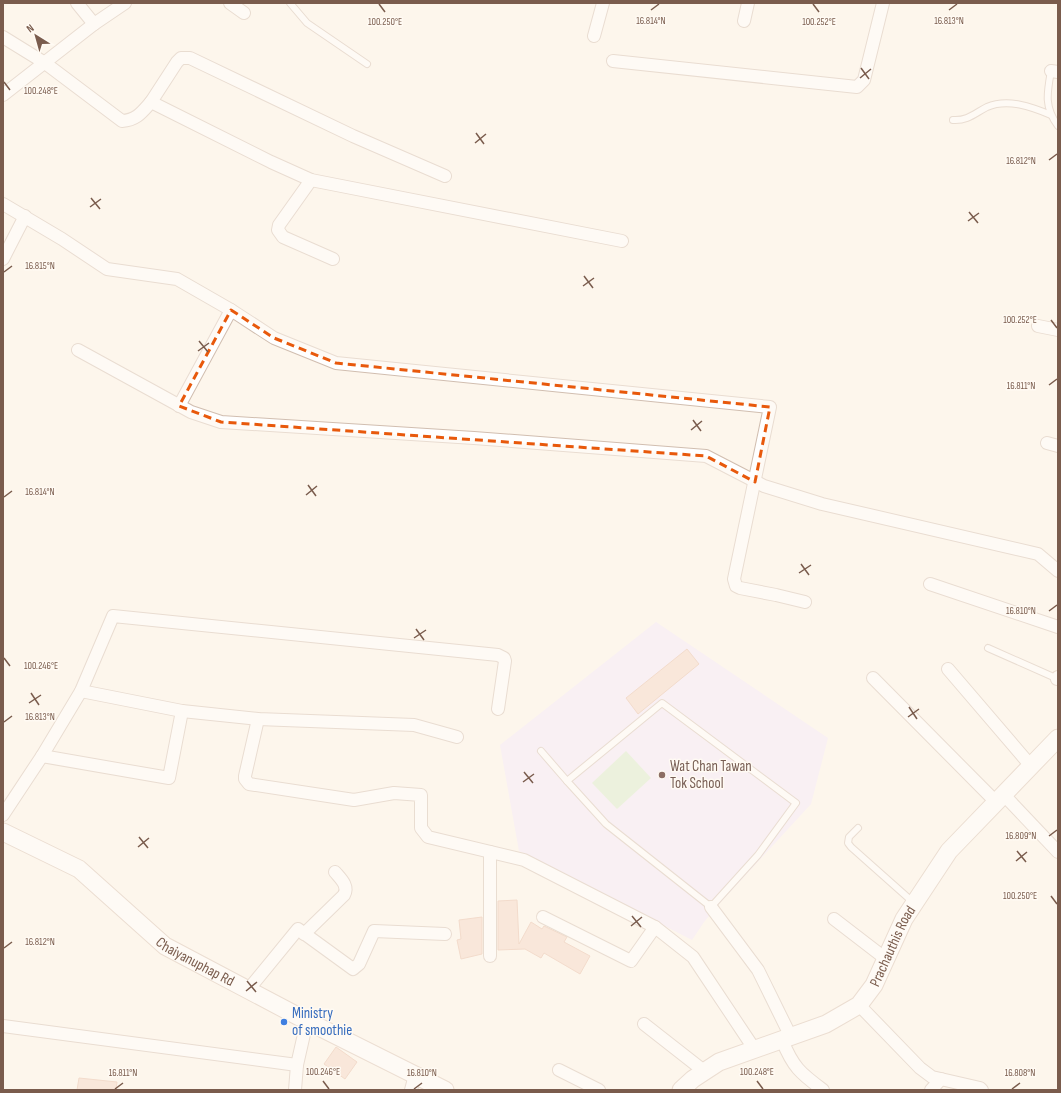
<svg xmlns="http://www.w3.org/2000/svg" width="1061" height="1093" viewBox="0 0 1061 1093" font-family="'Sofia Sans Condensed',sans-serif">
<style>
.education{fill:#f3e8fa}
.green{fill:#d8ecc9}
.building{fill:#f3d5c3;stroke:#e6bba3}
.lines{fill:none;stroke-linecap:round;stroke-linejoin:round}
.lane-casing{stroke:#d1beb0;stroke-width:8}
.street-casing{stroke:#d1beb0;stroke-width:14}
.secondary-casing{stroke:#d6c0b0;stroke-width:19}
.lane{stroke:#fff;stroke-width:6}
.street{stroke:#fff;stroke-width:12}
.secondary{stroke:#fff;stroke-width:17}
.marked{fill:none;stroke:#e8590c;stroke-width:3;stroke-dasharray:8 5;stroke-linejoin:round}
.ticks{fill:none;stroke:#7a5c4d;stroke-width:1.5}
.education-dot{fill:#8d6e63;stroke:#fffaf3;stroke-width:1.5}
.shop-dot{fill:#3f7fe0;stroke:#fffaf3;stroke-width:1.5}
.labels{text-anchor:middle;dominant-baseline:central;stroke-width:3;stroke-linejoin:round;paint-order:stroke}
.education-label{font-size:15px;fill:#785e54;stroke:#fffaf3;text-anchor:start}
.street-label{font-size:15px;fill:#7a5c4d;stroke:#fffaf3}
.shop-label{font-size:15px;fill:#366cbe;stroke:#fffaf3;text-anchor:start}
.ticks-label{font-size:10px;text-anchor:middle;fill:#7a5c4d;stroke:#fffaf3;stroke-width:3;stroke-linejoin:round;paint-order:stroke}
</style>
<rect width="100%" height="100%" fill="#fdf6ec"/>
<!-- education -->
<polygon class="education" points="656,622 828,738 811,804 720,903 704,922 692,940 519,851 500,745"/>
<!-- green -->
<polygon class="green" points="626,751 651,778 617,809 592,783"/>
<!-- building -->
<g class="building">
<polygon points="687,649 699,664 638,714 626,698"/>
<polygon points="517,900 519,944 531,922 542,929 544,926 567,937 564,942 590,956 580,974 544,953 541,958 525,949 498,950 498,901"/>
<polygon points="482,917 482,954 461,959 457,940 461,939 459,920"/>
<polygon points="336,1047 357,1062 345,1079 324,1064"/>
<polygon points="79,1078 117,1082 116,1090 77,1090"/>
</g>
<g class="lines">
<!-- lane casing -->
<g class="lane-casing">
<g id="lane">
<polyline points="290,3 307,23 367,64"/>
<path d="M1051 71C1047 93 1044 107 1058 126"/>
<path d="M953 120C968 121 975 113 987 107 1008 98 1032 107 1051 115"/>
<polyline points="988,648 1058,679"/>
<polygon points="662,703 796,803 758,855 711,907 606,824 567,781"/>
<polyline points="541,751 567,781"/>
<polyline points="858,828 849,837 848,843 851,847 914,903"/>
</g>
</g>
<!-- street casing -->
<g class="street-casing">
<g id="street">
<polyline points="77,3 94,24"/>
<polyline points="230,3 244,13"/>
<polyline points="744,21 748,3"/>
<polyline points="594,36 603,3"/>
<path d="M3 37 45 63 122 121C137 120 142 112 151 102L271 162 311 180 622 241"/>
<polyline points="613,61 857,87 864,80 883,3"/>
<polyline points="1051,71 1058,72"/>
<polyline points="3,95 94,24 125,3"/>
<polyline points="151,102 177,62 181,58 190,58 353,136 445,176"/>
<polyline points="311,180 279,225 278,230 283,237 333,259"/>
<polyline points="3,204 62,239 107,269 177,279 231,310 179,406"/>
<polyline points="3,259 25,216"/>
<polyline points="231,310 274,338 336,363 770,407 734,579 736,586 740,588 776,595 805,602"/>
<polyline points="1038,326 1058,330"/>
<polyline points="78,350 191,412 221,422 474,438 706,456 764,486 822,504 1038,554 1058,571"/>
<polyline points="1047,443 1058,446"/>
<polyline points="930,584 1058,627"/>
<polyline points="948,669 1031,766"/>
<polyline points="873,678 996,802"/>
<polyline points="1057,679 1058,677"/>
<polyline points="81,691 182,711 258,719 414,725 457,737"/>
<polyline points="258,719 245,776 245,779 249,784 354,800 394,793 421,795 421,828 428,837 524,860 655,927 693,957 755,1050"/>
<polyline points="42,756 169,778 182,711"/>
<polyline points="1004,795 1058,852"/>
<polyline points="3,815 42,756 81,691 113,616 498,655 504,658 505,661 498,709"/>
<polyline points="711,907 758,970 791,1037"/>
<polyline points="543,917 631,961 655,927"/>
<polyline points="834,919 886,959"/>
<path d="M304 934 344 895C349 886 341 879 335 872"/>
<polyline points="490,956 490,852"/>
<polyline points="248,990 298,929 353,969 359,964 374,931 445,934"/>
<polyline points="859,1005 920,1068 932,1077 980,1088 982,1090"/>
<polyline points="644,1024 704,1071"/>
<polyline points="3,1026 297,1065"/>
<path d="M782 1040C793 1067 800 1073 823 1090"/>
<polyline points="559,1070 599,1090"/>
<polyline points="295,1090 297,1065 307,1021"/>
<polyline points="411,1090 415,1075"/>
<polyline points="931,1090 941,1079"/>
</g>
</g>
<!-- secondary casing -->
<g class="secondary-casing">
<g id="secondary">
<path id="s1" d="M3 832 79 869 165 946 307 1021 445 1090"/>
<path id="s2" d="M681 1090 693 1079 719 1062 826 1024 859 1005 874 985 904 919 949 851 1058 738"/>
</g>
</g>
<!-- lane -->
<use href="#lane" class="lane"/>
<!-- street -->
<use href="#street" class="street"/>
<!-- secondary -->
<use href="#secondary" class="secondary"/>
</g>
<!-- marked area -->
<path d="M0 0H1061V1093H0ZM231 310 274 338 336 363 770 407 755 482 706 456 221 422 179 406Z" fill="#fdf6ec" fill-opacity=".55" fill-rule="evenodd"/>
<path class="marked" d="M231 310 274 338 336 363 770 407 755 482 706 456 221 422 179 406Z"/>
<!-- ticks -->
<path class="ticks" d="M379 4 385 12M813 4 819 12M651 10 659 4M949 10 957 4M861 68 869 79M860 78 871 69M4 82 10 90M476 133 484 144M475 143 486 134M1049 160 1057 154M91 198 100 209M90 207 101 199M969 212 978 223M968 221 979 213M4 272 12 266M584 276 593 288M583 286 594 278M1051 320 1057 328M199 341 208 352M198 351 209 343M1049 385 1057 379M693 420 701 431M691 430 702 421M308 485 316 496M306 495 317 486M4 497 12 491M801 564 809 575M799 573 811 565M1049 611 1057 605M416 629 424 640M414 638 426 630M4 658 10 666M31 693 39 705M29 703 41 695M909 707 917 719M908 717 919 709M4 722 12 716M524 772 533 783M523 782 534 774M1049 836 1057 830M139 837 148 848M138 847 149 838M1017 851 1026 862M1016 861 1027 852M1051 896 1057 904M632 916 641 927M631 926 642 917M4 948 12 942M247 981 256 992M246 991 257 982M323 1081 329 1089M757 1081 763 1089M115 1089 123 1083M414 1089 422 1083M1012 1089 1020 1083"/>
<!-- markers -->
<circle class="education-dot" cx="662" cy="775" r="4"/>
<circle class="shop-dot" cx="284" cy="1022" r="4"/>
<g class="labels">
<!-- education labels -->
<g class="education-label">
<text x="670" y="766">Wat Chan Tawan<tspan x="670" dy="17">Tok School</tspan></text>
</g>
<!-- street labels -->
<g class="street-label">
<text stroke="none"><textPath href="#s2" startOffset="267">Prachauthis Road</textPath></text>
<text stroke="none"><textPath href="#s1" startOffset="234">Chaiyanuphap Rd</textPath></text>
</g>
<!-- shop labels -->
<g class="shop-label">
<text x="292" y="1013">Ministry<tspan x="292" dy="17">of smoothie</tspan></text>
</g>
</g>
<g class="ticks-label">
<text x="651" y="24">16.814°N</text>
<text x="949" y="24">16.813°N</text>
<text x="385" y="25">100.250°E</text>
<text x="819" y="25">100.252°E</text>
<text x="41" y="94">100.248°E</text>
<text x="1021" y="164">16.812°N</text>
<text x="40" y="269">16.815°N</text>
<text x="1020" y="323">100.252°E</text>
<text x="1021" y="389">16.811°N</text>
<text x="40" y="495">16.814°N</text>
<text x="1021" y="614">16.810°N</text>
<text x="41" y="669">100.246°E</text>
<text x="40" y="720">16.813°N</text>
<text x="1021" y="839">16.809°N</text>
<text x="1020" y="899">100.250°E</text>
<text x="40" y="945">16.812°N</text>
<text x="323" y="1075">100.246°E</text>
<text x="757" y="1075">100.248°E</text>
<text x="123" y="1076">16.811°N</text>
<text x="422" y="1076">16.810°N</text>
<text x="1020" y="1076">16.808°N</text>
</g>
<!-- border -->
<rect width="1061" height="1093" fill="none" stroke="#7a5c4d" stroke-width="8"/>
<!-- north arrow -->
<g transform="translate(36 36) rotate(323)" stroke="#fffaf3" stroke-width="3" paint-order="stroke">
<path d="M0-3L7 15L0 10L-7 15Z" fill="#7a5c4d"/>
<text y="-6" font-size="11" font-weight="bold" text-anchor="middle" fill="#7a5c4d">N</text>
</g>
</svg>
